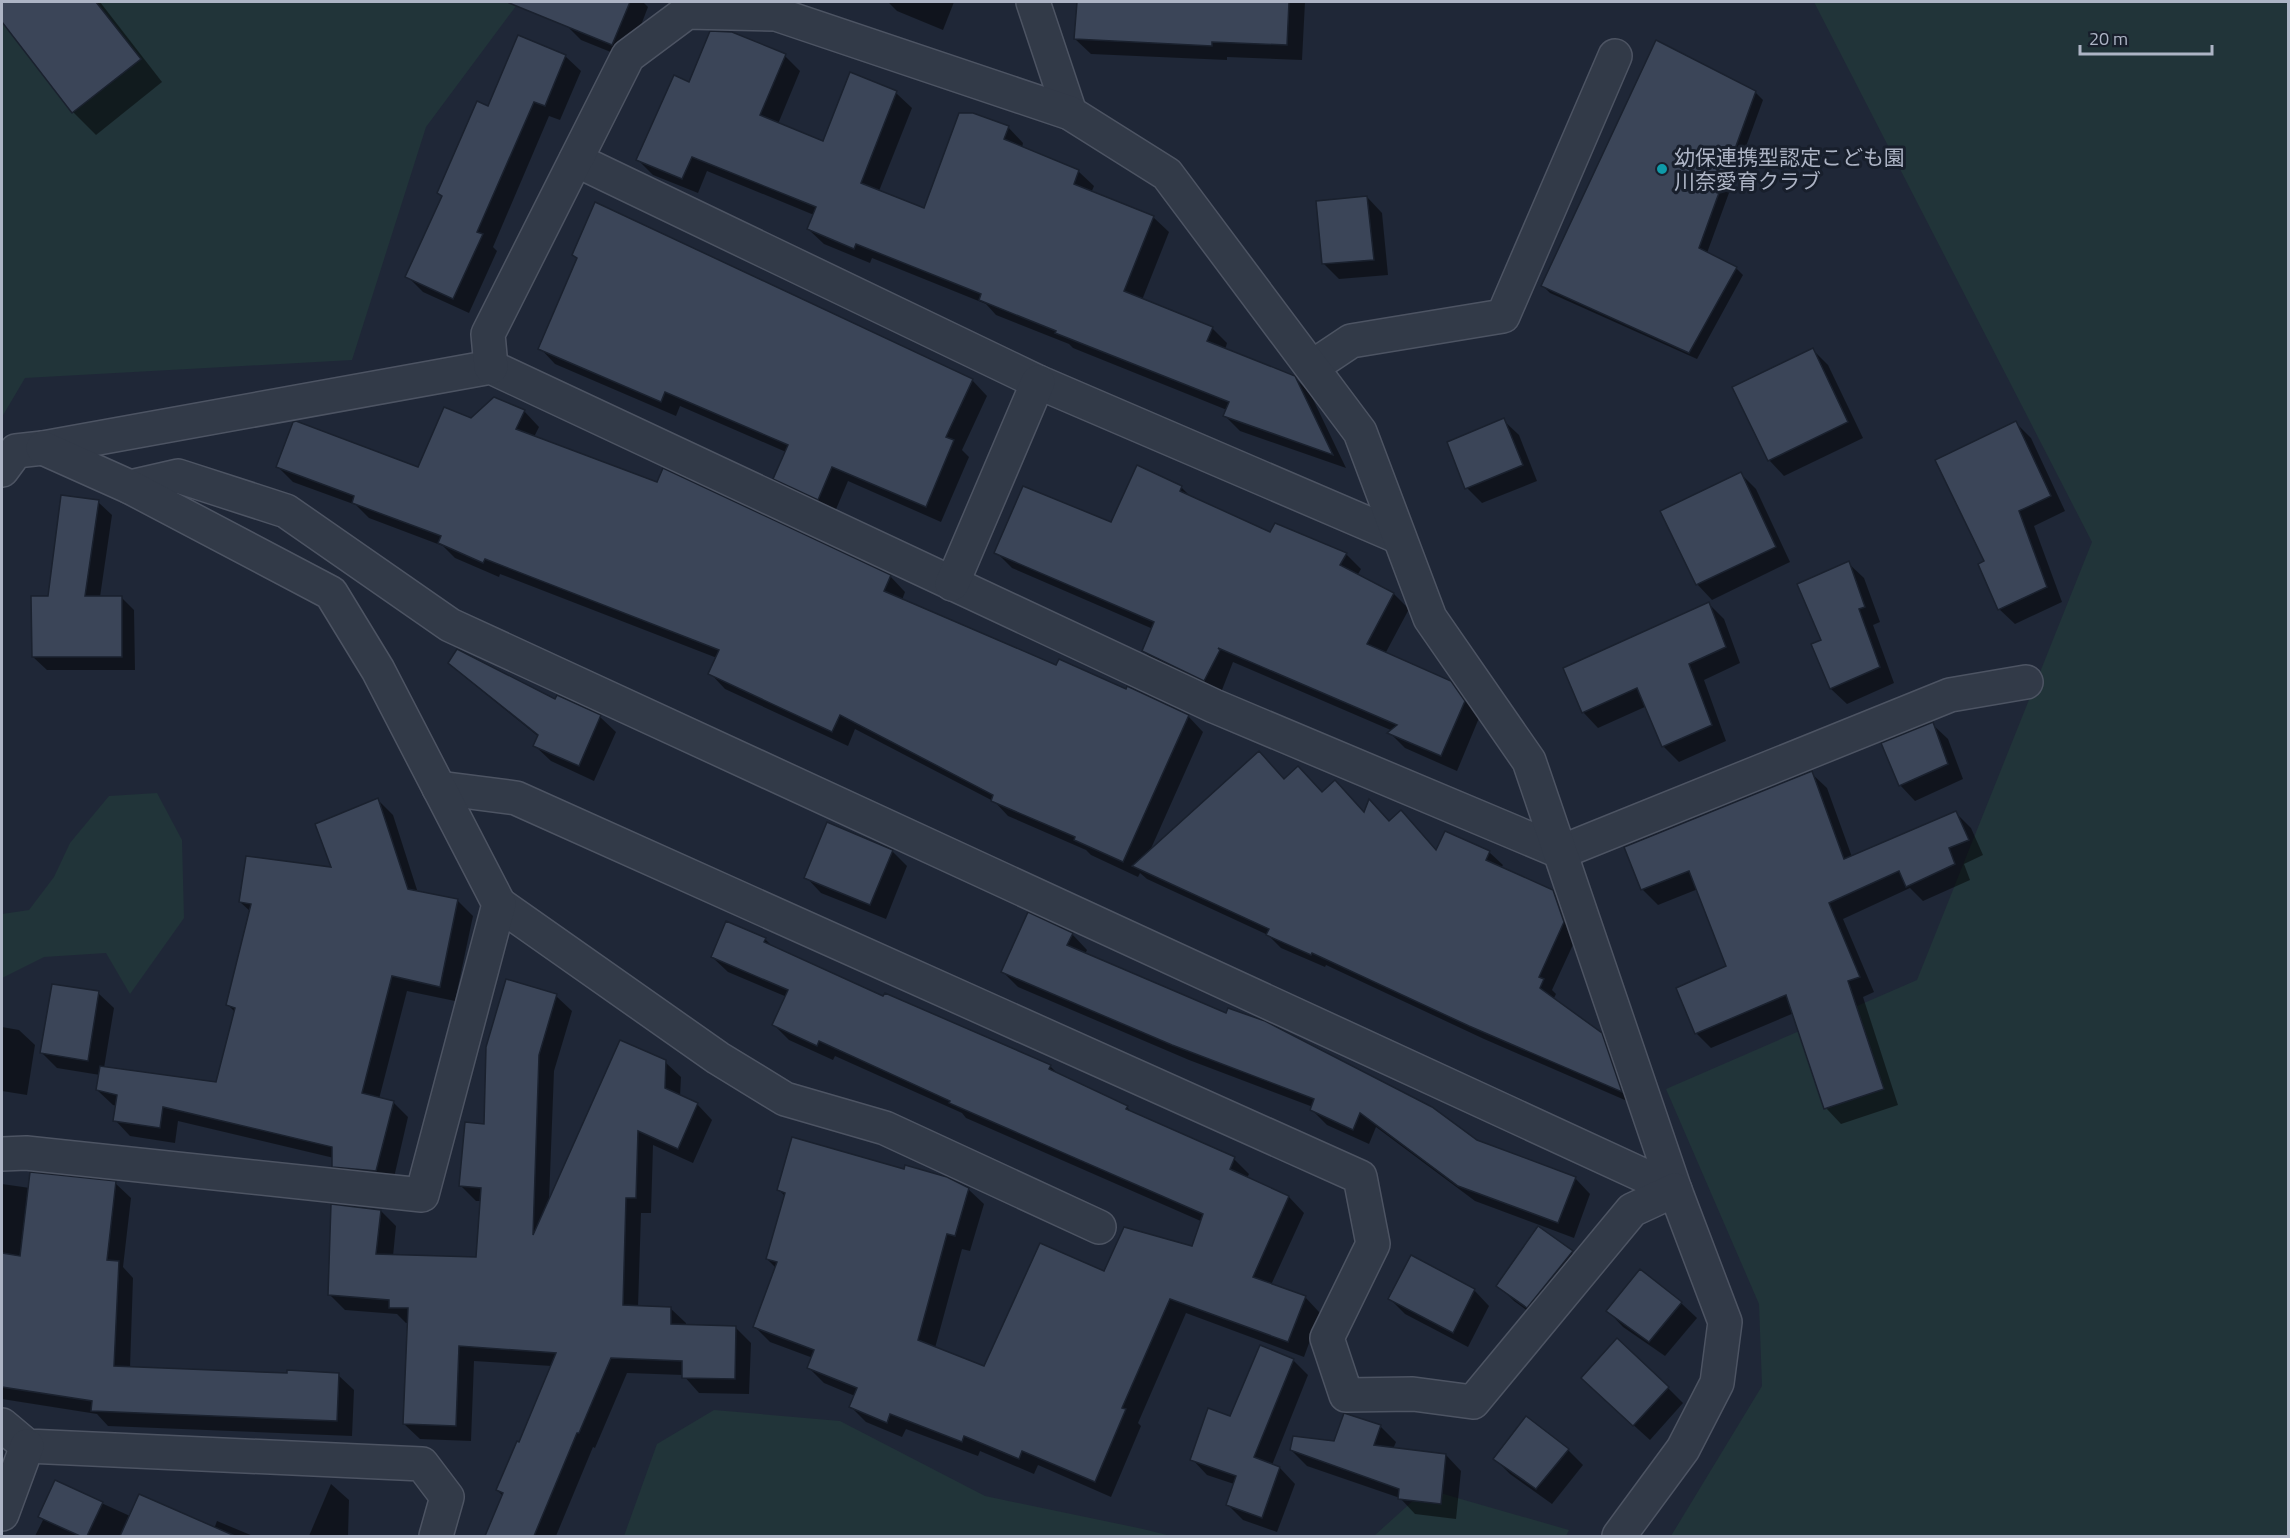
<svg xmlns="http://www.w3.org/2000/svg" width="2290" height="1538" viewBox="0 0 2290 1538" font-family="'Titillium Web','Noto Sans JP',sans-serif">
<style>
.green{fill:#213439}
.shadow{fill:#0007}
.building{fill:#3b4558;stroke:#1a212e;stroke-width:1.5}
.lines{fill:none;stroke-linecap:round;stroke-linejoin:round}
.street-casing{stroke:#4d5463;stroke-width:36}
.street{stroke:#323a48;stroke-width:33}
.culture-dot{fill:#0f9aa8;stroke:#181f2c;stroke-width:2}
.labels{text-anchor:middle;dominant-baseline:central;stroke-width:6;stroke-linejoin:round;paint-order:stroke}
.poi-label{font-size:21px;fill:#adb4c5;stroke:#181f2c;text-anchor:start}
</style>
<rect width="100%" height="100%" fill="#1f2737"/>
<!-- green -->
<g class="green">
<polygon points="2,2 519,2 426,127 352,360 25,378 2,417"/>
<polygon points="1814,2 2288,2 2288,1536 1671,1536 1762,1386 1759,1304 1666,1089 1917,980 2092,542"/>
<polygon points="157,793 182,840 184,918 130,994 106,953 44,957 2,978 2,914 29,910 54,877 70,843 109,796"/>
<polygon points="714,1410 840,1421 985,1496 1143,1529 1171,1536 624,1536 657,1444"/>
<polygon points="1426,1489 1569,1530 1566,1536 1374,1536"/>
</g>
<!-- shadow -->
<g class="shadow">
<polygon points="2,2 100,2 162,82 96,135 73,112 2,20"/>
<polygon points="575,2 643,2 648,7 628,59 581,40 566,25"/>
<polygon points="888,2 954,2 943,30 897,11"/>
<polygon points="1078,2 1305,2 1302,60 1227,57 1227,60 1091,54 1075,39"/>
<polygon points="565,56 581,71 560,120 549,116 493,247 497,251 469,313 423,292 407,276 443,197 439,193 489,108"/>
<polygon points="785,56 800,71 778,124 823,143 851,74 896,93 912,108 879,191 925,210 1008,127 1023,143 1022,148 1078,171 1094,186 1091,193 1153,217 1169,232 1142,300 1212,328 1227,343 1225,350 1294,377 1310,393 1346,468 1240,431 1225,416 1227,410 1073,348 1069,344 996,315 986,304 872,258 870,263 824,244 808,229 814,215 707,171 698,193 653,175 638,160 690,84"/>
<polygon points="1755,92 1763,100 1707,253 1736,268 1743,275 1697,359 1550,293 1543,286"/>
<polygon points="1367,197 1382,213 1388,275 1339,279 1324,264"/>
<polygon points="574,255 972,380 987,396 962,450 969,457 941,522 848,481 834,514 791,494 775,478 786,452 680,406 676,416 555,364 540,348 578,259"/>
<polygon points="1813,350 1828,365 1863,438 1784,476 1769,460"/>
<polygon points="524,411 539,427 534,437 890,576 905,592 902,600 1057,667 1188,716 1203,732 1149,853 1284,780 1322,794 1365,813 1370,801 1390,822 1437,852 1489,852 1503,865 1501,868 1552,891 1566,905 1577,936 1552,990 1556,994 1553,1000 1601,1034 1615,1048 1634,1104 1484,1039 1326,965 1325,967 1281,948 1268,935 1147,879 1140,873 1138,877 1091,855 1086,850 1008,816 995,802 855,729 848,746 725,689 710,673 717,658 500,574 499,577 455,558 443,546 369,518 356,505 293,482 278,467 419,469 471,420"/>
<polygon points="1503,420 1519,435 1537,481 1482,503 1467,488"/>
<polygon points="2016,423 2031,438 2065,511 2034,526 2062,602 2015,624 1999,609"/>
<polygon points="1137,467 1182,488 1193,499 1271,534 1346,554 1361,569 1357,576 1394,594 1409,609 1385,654 1450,682 1466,698 1479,718 1457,771 1405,748 1390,733 1393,731 1233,662 1220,695 1159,667 1144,651 1153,629 1012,568 996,552 1111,524"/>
<polygon points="1741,474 1756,489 1790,562 1712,600 1697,584"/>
<polygon points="98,502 112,515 100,597 121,597 134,610 135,670 47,670 33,657 50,598"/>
<polygon points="1848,563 1864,578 1880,622 1873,625 1894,683 1847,704 1831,689 1813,645 1823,641"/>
<polygon points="1709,604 1724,619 1740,663 1704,680 1726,741 1679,762 1664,747 1647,706 1598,728 1583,712"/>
<polygon points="450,663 555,701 557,697 600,717 616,732 594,781 551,761 535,746 539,737 466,678"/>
<polygon points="1932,724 1948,739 1963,779 1915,801 1900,785"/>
<polygon points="1811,773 1827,788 1852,857 1956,813 1971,828 1983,855 1964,864 1970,880 1923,901 1910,888 1843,919 1874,992 1863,997 1898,1105 1841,1124 1826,1108 1794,1013 1711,1048 1696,1033 1728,967 1698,889 1658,905 1642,889"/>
<polygon points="378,800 393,815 418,893 458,901 473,916 455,1001 407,991 379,1099 393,1102 408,1117 392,1186 349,1181 333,1166 334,1158 178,1121 175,1143 130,1136 115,1120 117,1106 113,1105 97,1090 100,1075 57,1068 42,1053 98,993 114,1008 104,1068 217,1084 235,1012 228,1005 251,912 240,902 333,869"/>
<polygon points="892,851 907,866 886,919 821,893 806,877"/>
<polygon points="1072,934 1087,950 1085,954 1476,1141 1575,1178 1590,1194 1574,1238 1475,1201 1376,1127 1369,1144 1327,1125 1312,1110 1313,1107 1189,1060 1018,987 1003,972"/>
<polygon points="765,939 774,948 884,998 1050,1066 1060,1076 1127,1107 1132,1113 1234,1159 1249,1174 1247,1178 1289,1197 1304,1213 1271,1285 1305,1297 1320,1313 1304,1357 1186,1313 1138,1423 1141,1426 1111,1497 1038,1465 1034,1474 980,1451 978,1456 906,1429 902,1437 866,1422 851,1407 855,1396 824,1383 809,1368 813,1358 770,1342 755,1327 776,1268 767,1259 785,1196 779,1190 968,1189 984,1204 970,1251 962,1249 935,1348 985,1368 1105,1273 1193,1248 1203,1222 966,1118 962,1113 835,1056 833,1060 789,1040 774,1025 787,997 728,972 712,957"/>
<polygon points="507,981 556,996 572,1011 554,1071 549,1201 665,1062 681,1077 680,1097 697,1104 712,1120 693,1163 653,1145 651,1213 641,1213 638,1307 670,1308 686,1323 686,1326 736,1328 751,1343 749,1394 699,1393 683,1375 627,1373 595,1448 593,1447 556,1536 486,1536 503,1496 497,1490 519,1444 552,1366 474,1361 471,1441 420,1439 404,1424 409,1323 406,1323 397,1314 345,1310 330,1295 381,1211 396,1226 393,1256 477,1259 482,1201 476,1201 460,1185 485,1125"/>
<polygon points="2,1027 19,1030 35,1045 27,1095 2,1091"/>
<polygon points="115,1183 131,1198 123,1267 133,1278 130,1368 338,1375 354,1390 352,1436 108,1426 97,1414 2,1399 2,1184 30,1188"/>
<polygon points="1539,1228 1572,1253 1588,1268 1543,1322 1514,1301 1498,1285"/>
<polygon points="1640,1271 1681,1303 1697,1318 1665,1356 1623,1327 1608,1311"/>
<polygon points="1474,1290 1489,1306 1468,1347 1405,1314 1390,1299"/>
<polygon points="1293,1360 1308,1375 1272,1465 1280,1468 1295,1484 1277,1532 1243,1520 1227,1504 1234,1484 1207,1475 1192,1459"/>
<polygon points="1668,1388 1683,1403 1650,1440 1598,1393"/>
<polygon points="1380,1426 1396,1442 1393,1449 1446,1455 1461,1471 1456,1519 1415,1514 1400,1498 1307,1466 1291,1450 1335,1442"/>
<polygon points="1568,1450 1583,1465 1552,1504 1510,1474 1495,1459"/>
<polygon points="55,1482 130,1516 214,1529 217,1521 253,1536 35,1536 43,1520 40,1517"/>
<polygon points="331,1484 349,1500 348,1536 309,1536"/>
</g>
<!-- building -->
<g class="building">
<polygon points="2,2 96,2 141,59 72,113 2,22"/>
<polygon points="509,2 630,2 612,45 509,3"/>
<polygon points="1077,2 1289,2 1287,45 1212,42 1212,46 1074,39"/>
<polygon points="710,31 732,32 786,54 760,115 823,141 850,72 897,91 861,183 924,208 959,113 973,113 1009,126 1004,139 1079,170 1074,184 1154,216 1124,291 1213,327 1207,341 1295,376 1333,455 1223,416 1229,402 1055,333 1056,331 979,300 981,294 856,244 854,249 807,229 816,207 692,157 682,179 636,160 674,75 689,82"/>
<polygon points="518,35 566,55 545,106 534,102 477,232 483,234 453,299 405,277 442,196 437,193 477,101 488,106"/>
<polygon points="1656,40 1756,91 1699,248 1737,267 1689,353 1541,286"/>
<polygon points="1367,196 1374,260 1322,264 1316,201"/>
<polygon points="595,202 973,379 946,437 954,440 926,507 832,467 818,500 773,479 788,445 665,392 661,402 538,349 577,258 572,255"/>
<polygon points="1813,348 1848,422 1768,461 1732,387"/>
<polygon points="494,397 525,410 516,429 657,482 663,468 891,575 884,591 1056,665 1059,659 1126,689 1127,686 1189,715 1123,862 1074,840 1075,837 991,801 993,795 840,715 832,732 708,674 719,650 485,559 483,563 438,543 441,536 352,503 354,496 276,467 293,422 296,421 418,467 444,407 471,418"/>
<polygon points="1504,418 1523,465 1465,489 1447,442"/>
<polygon points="2016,421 2051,496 2019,511 2047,587 1998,610 1978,564 1984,561 1935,460"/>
<polygon points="1137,465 1182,486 1180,491 1270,532 1275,523 1347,553 1340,565 1394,593 1367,644 1451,681 1465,701 1441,756 1387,733 1397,725 1218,648 1220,650 1204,681 1142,651 1154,622 994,553 1023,486 1111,522"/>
<polygon points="1741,472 1776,547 1696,585 1660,511"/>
<polygon points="61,495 99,500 85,596 122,596 122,657 32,657 31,596 48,596"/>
<polygon points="1849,561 1865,607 1859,609 1880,667 1830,689 1811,644 1821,640 1797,584"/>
<polygon points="1709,602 1726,647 1689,664 1712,725 1662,747 1637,688 1582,713 1563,668"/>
<polygon points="457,649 555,699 557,695 601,715 579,766 533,746 538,735 448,663"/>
<polygon points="1933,722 1948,764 1899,786 1881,743"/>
<polygon points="1259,751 1284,779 1298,766 1322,792 1335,780 1364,812 1369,799 1389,821 1401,810 1436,850 1445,831 1490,851 1486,860 1553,890 1564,922 1539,977 1544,979 1540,988 1602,1033 1622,1092 1469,1026 1312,953 1311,955 1266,935 1269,929 1132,866"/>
<polygon points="1812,771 1844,859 1956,811 1969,840 1949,848 1955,864 1906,887 1899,871 1829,903 1860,977 1848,981 1884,1089 1824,1109 1786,995 1695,1034 1676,988 1726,966 1689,871 1641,890 1624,847"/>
<polygon points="378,798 408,889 458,899 440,987 392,976 362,1093 394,1101 376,1171 332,1167 332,1147 163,1107 160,1128 113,1121 117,1095 96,1090 100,1066 216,1082 235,1008 226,1005 251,904 239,902 246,856 331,867 315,824"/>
<polygon points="827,822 893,850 870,905 804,878"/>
<polygon points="1028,912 1073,933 1067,945 1226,1013 1228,1008 1265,1021 1432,1107 1477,1140 1576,1177 1558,1223 1458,1186 1360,1113 1353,1130 1310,1110 1314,1099 1172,1045 1001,972"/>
<polygon points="726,921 766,938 764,942 883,996 885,993 1051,1065 1049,1069 1128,1106 1126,1109 1235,1157 1230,1169 1289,1196 1253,1277 1306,1296 1288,1342 1170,1299 1122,1408 1126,1409 1095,1482 1022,1451 1019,1459 964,1436 962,1442 890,1414 887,1423 849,1407 857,1388 807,1368 814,1350 753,1327 777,1262 766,1259 785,1193 777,1190 792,1137 904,1169 905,1165 947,1177 969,1188 955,1236 947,1234 918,1340 984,1366 1040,1243 1104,1271 1124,1227 1192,1246 1203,1214 949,1103 950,1101 819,1041 817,1046 772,1025 788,990 711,957"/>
<polygon points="506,979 557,994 539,1055 533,1235 620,1040 666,1060 665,1088 698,1103 678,1149 638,1131 636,1198 626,1198 623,1305 671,1307 671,1324 736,1326 735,1379 682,1378 682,1361 611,1358 579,1433 577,1433 534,1536 485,1536 503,1493 496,1490 517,1441 519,1442 556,1353 459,1346 456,1426 403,1424 408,1308 389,1308 389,1300 328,1295 331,1204 381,1210 376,1254 476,1257 481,1188 459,1186 465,1122 484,1124 486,1047"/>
<polygon points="52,984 99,991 88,1061 40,1053"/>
<polygon points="30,1172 116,1181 107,1260 119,1261 114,1366 287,1373 287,1370 339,1373 337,1421 91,1411 92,1401 2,1387 2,1253 20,1256"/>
<polygon points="1538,1226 1573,1251 1527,1308 1496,1286"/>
<polygon points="1411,1255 1475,1289 1453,1333 1388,1299"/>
<polygon points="1640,1269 1682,1302 1649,1342 1606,1311"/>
<polygon points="1617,1338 1669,1387 1633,1426 1581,1378"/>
<polygon points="1260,1345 1294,1359 1254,1457 1280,1467 1262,1518 1226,1505 1236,1476 1190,1460 1208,1408 1230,1416"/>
<polygon points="1344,1413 1381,1425 1374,1445 1446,1454 1441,1504 1398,1499 1399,1489 1290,1450 1293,1436 1334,1441"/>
<polygon points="1526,1416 1569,1449 1536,1489 1493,1459"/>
<polygon points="55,1480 103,1502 87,1536 80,1536 38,1517"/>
<polygon points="139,1494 235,1536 120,1536"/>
</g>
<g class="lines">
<!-- street casing -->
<g class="street-casing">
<g id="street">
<polyline points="1033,2 1070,113"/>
<polyline points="576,160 1038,382 1399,537"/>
<polyline points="1312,367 1351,341 1503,316 1615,56"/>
<polyline points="2,470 16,451 43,448 491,367 1214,706 1561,852 1950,695 2026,682"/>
<polyline points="130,487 178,476 286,511 450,625 1675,1190 1529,761 1430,618 1360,432 1167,174 1070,113 776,14 687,12 628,56 488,334 491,367"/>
<polyline points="952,584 1038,382"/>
<polyline points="439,788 516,798 1360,1177 1373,1244 1327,1338 1346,1395 1413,1394 1473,1402 1632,1210 1675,1190 1725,1322 1717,1383 1683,1449 1619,1536"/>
<polyline points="499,904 718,1058 785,1099 885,1128 1099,1227"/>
<polyline points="2,1154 26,1153 422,1195 499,904 378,670 331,593 130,487 43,448"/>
<polyline points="2,1425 27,1446 422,1464 447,1497 436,1536"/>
<polyline points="2,1514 27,1446"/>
</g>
</g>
<!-- street -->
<use href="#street" class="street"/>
</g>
<!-- markers -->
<circle class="culture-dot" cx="1662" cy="169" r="6"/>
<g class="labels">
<!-- poi labels -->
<g class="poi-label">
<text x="1674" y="157">幼保連携型認定こども園<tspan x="1674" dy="24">川奈愛育クラブ</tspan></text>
</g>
</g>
<!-- border -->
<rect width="2290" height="1538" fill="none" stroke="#adb4c5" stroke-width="6"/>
<!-- scale -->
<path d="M2080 45v9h132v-9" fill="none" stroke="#adb4c5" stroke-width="3"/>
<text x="2089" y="45" font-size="18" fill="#adb4c5" stroke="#181f2c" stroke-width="4.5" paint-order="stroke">20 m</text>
</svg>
